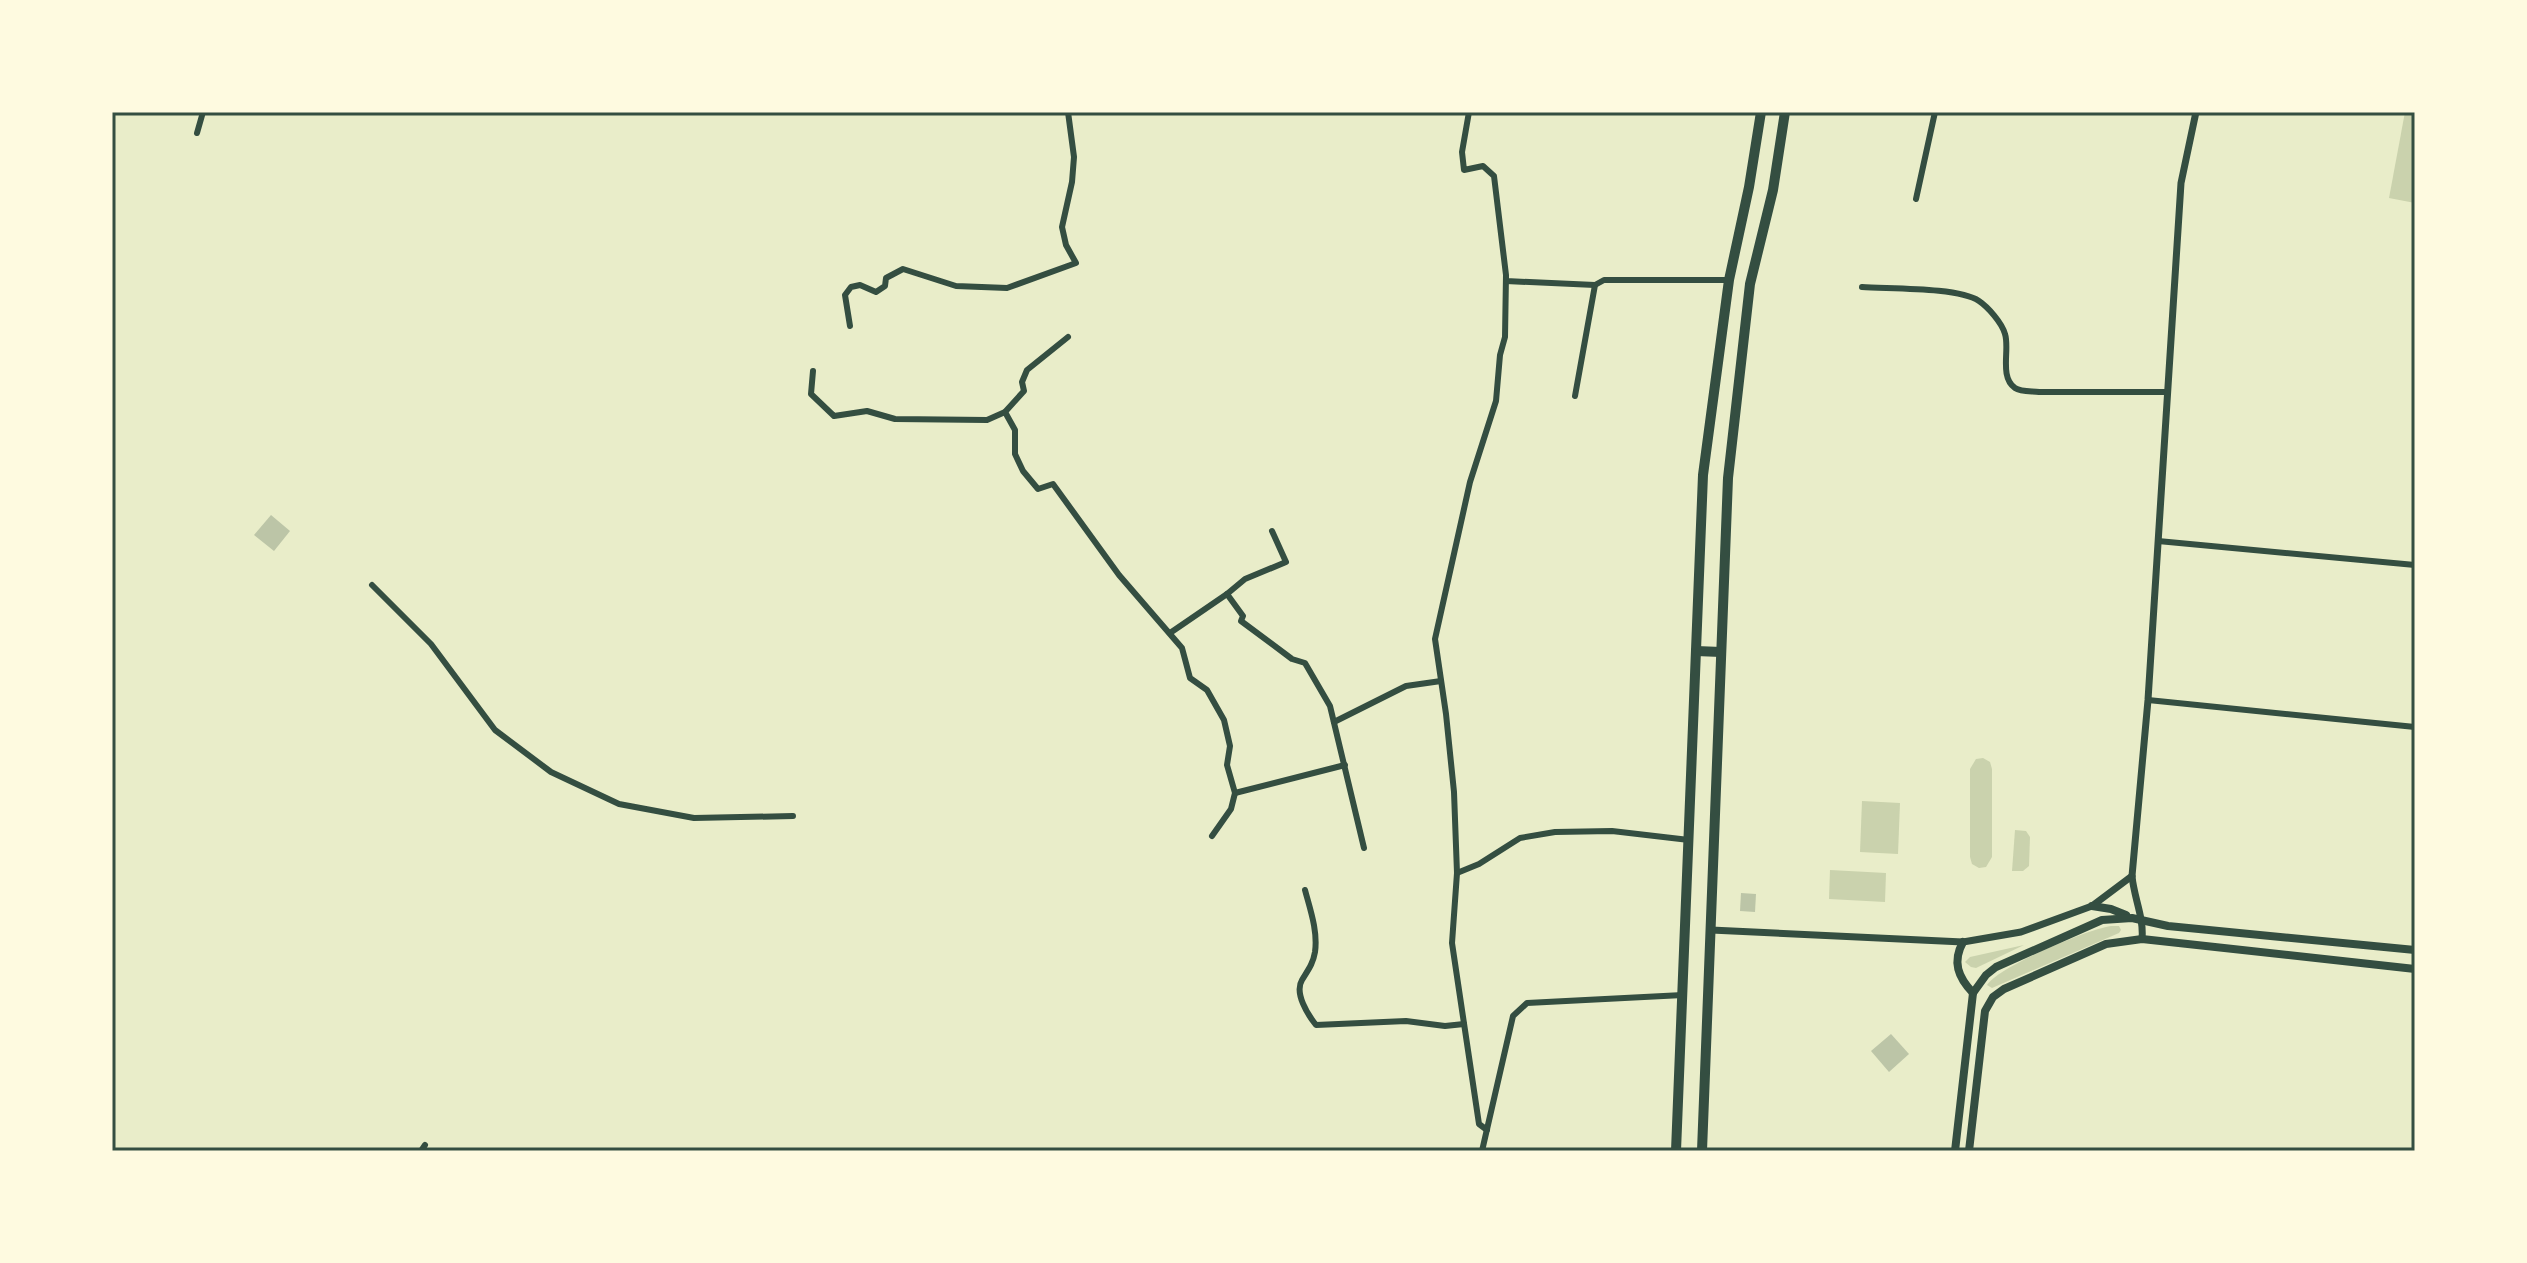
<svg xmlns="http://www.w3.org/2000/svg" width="2527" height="1263" viewBox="0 0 2527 1263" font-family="'Alegreya Sans',sans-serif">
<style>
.green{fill:#cad2ad}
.building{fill:#bcc5a7}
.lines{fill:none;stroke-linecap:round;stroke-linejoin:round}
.minor{stroke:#344e41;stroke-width:6}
.tertiary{stroke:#344e41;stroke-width:7}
.secondary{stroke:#344e41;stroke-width:8}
.trunk{stroke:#344e41;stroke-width:10}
.neatline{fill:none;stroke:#344e41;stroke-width:3}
</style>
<rect width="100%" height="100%" fill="#e9edc9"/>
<!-- green -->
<g class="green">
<polygon points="2405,112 2415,112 2415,203 2389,198"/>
<polygon points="1983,758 1990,762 1992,769 1992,857 1986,867 1979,868 1972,864 1970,857 1970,769 1976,759"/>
<polygon points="1862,801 1900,803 1898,854 1860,852"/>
<polygon points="2015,830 2026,831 2030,837 2029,866 2023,871 2012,871"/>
<polygon points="1830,870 1886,873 1885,902 1829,899"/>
<path d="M2111 926H2119L2121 930 2119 933 1992 988 1987 985C1998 967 2088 929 2111 926Z"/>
<polygon points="2024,945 1976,968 1971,967 1965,962 1970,957"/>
</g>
<!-- building -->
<g class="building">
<polygon points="271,515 290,531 274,551 254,535"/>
<polygon points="1741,893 1756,894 1755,912 1740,911"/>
<polygon points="1891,1034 1909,1054 1889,1072 1871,1051"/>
</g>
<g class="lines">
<!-- minor -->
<g class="minor">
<polyline points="1469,112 1462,152 1464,170 1483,166 1494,176 1506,275 1505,337 1500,355 1496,401 1470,482 1435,639 1446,714 1454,792 1457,873 1452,943 1479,1124 1487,1130"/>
<polyline points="197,133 203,112"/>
<polyline points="1916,199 1935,112"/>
<polyline points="1506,278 1506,281 1595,285 1604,280 1729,280"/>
<path d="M1862 287C1889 289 1958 287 1979 301 1988 307 2002 323 2005 334 2010 349 1999 377 2015 388 2021 392 2032 391 2039 392H2168"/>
<polyline points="850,326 845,295 851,287 860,285 876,292 885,286 886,278 903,269 956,286 1007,288 1076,263 1066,245 1062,227 1072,182 1074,157 1068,112"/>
<polyline points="813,371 811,394 834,416 867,411 895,419 987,420 1005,412 1024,391 1022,382 1027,370 1068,337"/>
<polyline points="1575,396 1595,285"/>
<polyline points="1005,412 1015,430 1015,454 1023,471 1038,489 1053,484 1119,575 1182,648 1190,678 1207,690 1224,720 1230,746 1227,765 1235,793 1231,809 1212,836"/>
<polyline points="2158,541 2415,565"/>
<polyline points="372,585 431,644 495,730 551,772 619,804 694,818 793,816"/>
<polyline points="1227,594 1243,616 1241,621 1292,659 1305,663 1330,706 1364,848"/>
<polyline points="1170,633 1227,594 1245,579 1286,562 1272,531"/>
<polyline points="2148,700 2415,727"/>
<polyline points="1334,722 1406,686 1441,681"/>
<polyline points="1235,793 1345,765"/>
<polyline points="1457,873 1479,864 1520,838 1555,832 1612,831 1689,840"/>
<path d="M1305 890C1310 909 1318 931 1315 952 1313 964 1308 970 1302 980 1294 993 1308 1015 1316 1025L1406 1021 1445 1026 1464 1024"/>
<polyline points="421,1151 425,1145"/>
<polyline points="1482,1151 1513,1016 1527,1003 1683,995"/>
</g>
<!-- tertiary -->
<g class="tertiary">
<polyline points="1711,930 1963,942 2021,932 2092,906 2132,876"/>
<path d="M2142 939C2144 917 2134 898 2132 876L2148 700 2181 183 2196 112"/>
</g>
<!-- secondary -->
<g class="secondary">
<polyline points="2092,906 2111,909 2126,915"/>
<path d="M1963 942C1952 962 1958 977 1973 993"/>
<polyline points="1955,1151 1973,993 1986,975 1996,967 2102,920 2132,918 2168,926 2415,950"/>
<polyline points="1969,1151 1985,1011 1993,997 2004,989 2106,944 2142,939 2415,969"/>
</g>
<!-- trunk -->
<g class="trunk">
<polyline points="1696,651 1721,652"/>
<polyline points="1676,1151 1703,475 1729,280 1749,187 1761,112"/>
<polyline points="1702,1151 1728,478 1750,284 1773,190 1785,112"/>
</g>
</g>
<!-- border -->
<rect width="2527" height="1263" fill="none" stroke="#fefae0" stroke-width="228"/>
<rect x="114" y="114" width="2299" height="1035" class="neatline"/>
</svg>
